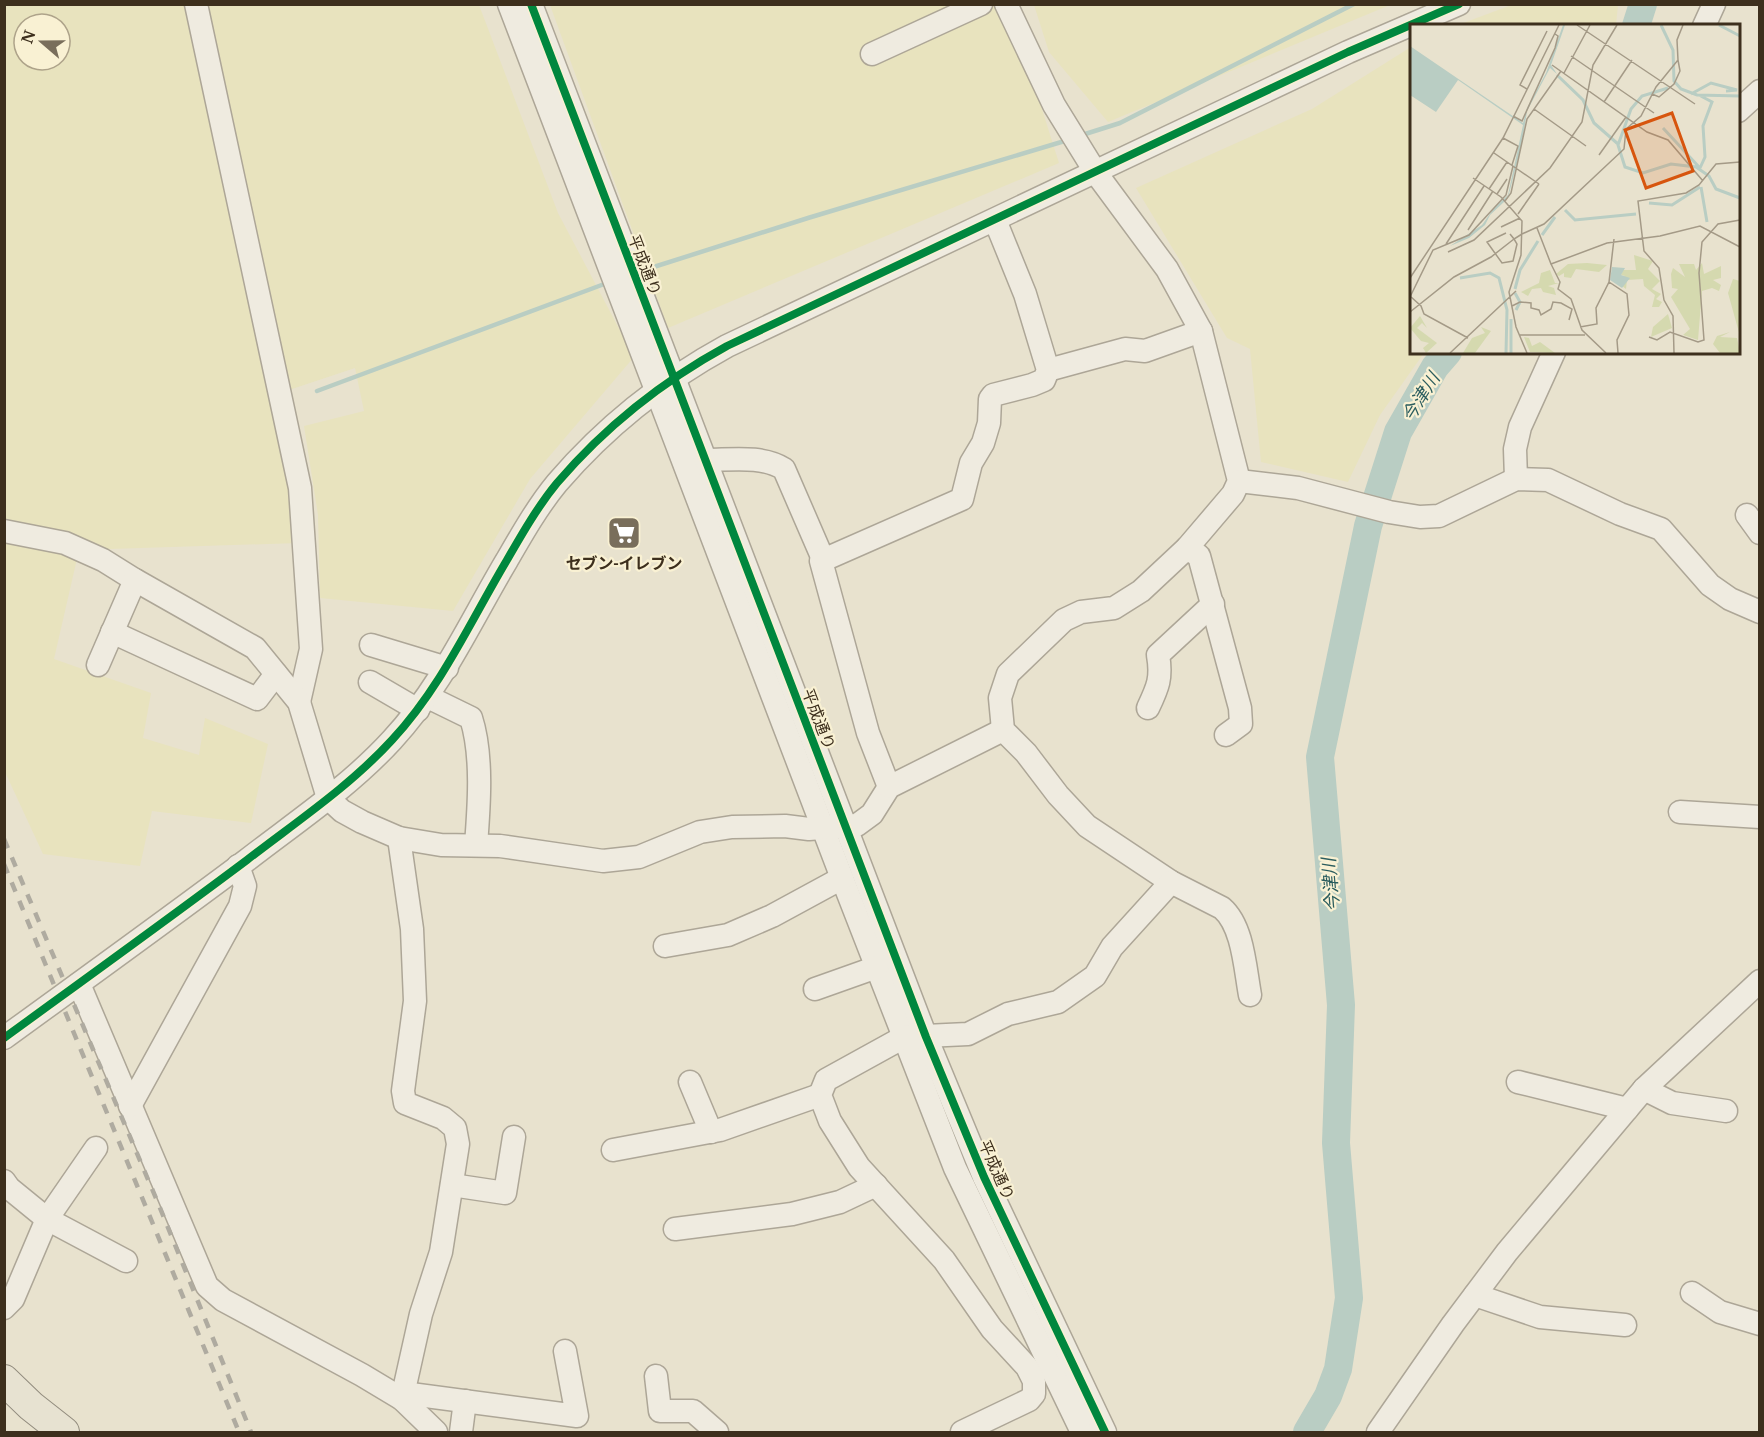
<svg xmlns="http://www.w3.org/2000/svg" width="1764" height="1437" viewBox="0 0 1764 1437" font-family="'Noto Serif','Noto Sans JP',serif">
<style>
.farmland{fill:#e8e3be;fill-rule:evenodd}
.lines{fill:none;stroke-linecap:round;stroke-linejoin:round}
.stream{stroke:#b9cdc3;stroke-width:4.5}
.river{stroke:#b9cdc3;stroke-width:28}
.minor-casing{stroke:#ada697;stroke-width:25}
.major-casing{stroke:#928c7e;stroke-width:32}
.minor{stroke:#efebe0;stroke-width:22}
.major{stroke:#e7e2d1;stroke-width:30}
.rail{stroke:#afaba0;stroke-width:4.5;stroke-dasharray:10 10;stroke-linecap:butt}
.cycleway-casing{stroke:#f9f1d3;stroke-width:11}
.cycleway{stroke:#00873e;stroke-width:8}
.labels{text-anchor:middle;dominant-baseline:central;stroke-width:4.5;stroke-linejoin:round;paint-order:stroke}
.street-label{font-size:16px;fill:#3d2f1d;stroke:#f9f1d3}
.poi-label{font-size:16px;font-weight:bold;fill:#3d2f1d;stroke:#f9f1d3}
.water-label{font-size:18px;font-style:italic;fill:#2b5d5e;stroke:#f9f1d3}
.inset-river{fill:none;stroke:#b9cdc3;stroke-width:3}
.inset-road{fill:none;stroke:#a49a87;stroke-width:1.5}
.view{fill:#d7550e;fill-opacity:0.15;stroke:#d7550e;stroke-width:3}
.inset-edge{fill:none;stroke:#3d2f1d;stroke-width:3}
</style>
<rect width="100%" height="100%" fill="#e8e2ce"/>
<!-- farmland -->
<g class="farmland">
<polygon points="1514,4 1618,5 1616,25 1458,25"/>
<path d="M4 5H479L558 213 634 357 530 479 453 611 320 598 318 515 304 426 364 411 355 368 277 394 299 543 79 550 54 659 151 693 143 738 199 755 205 718 268 744 251 823 152 811 140 866 43 854 5 772ZM24 24H60V60H24Z"/>
<polygon points="550,5 1009,5 1059,163 668,328"/>
<polygon points="1034,5 1034,4 1390,5 1108,122 1049,52"/>
<polygon points="1411,47 1412,352 1424,353 1380,415 1348,482 1261,462 1250,349 1227,338 1136,188 1312,109"/>
</g>
<g class="lines">
<!-- stream -->
<g class="stream">
<polyline points="1082,135 1120,123 1354,4"/>
<polyline points="641,271 808,218 1068,140"/>
<polyline points="317,391 607,283"/>
</g>
<!-- river -->
<g class="river">
<polyline points="1636,26 1643,4"/>
<polyline points="1307,1432 1328,1396 1338,1369 1349,1298 1336,1143 1341,1005 1320,757 1368,526 1398,432 1435,367 1448,352"/>
</g>
<!-- minor casing -->
<g class="minor-casing">
<g id="minor">
<polyline points="196,4 300,488 311,649 299,702"/>
<polyline points="509,4 842,878 955,1168 1082,1432"/>
<polyline points="531,4 926,1037 984,1177 1105,1432"/>
<path d="M1006 4 1054 105 1096 173 1167 269 1201 331 1239 481 1233 494 1187 548 1141 591 1114 608 1081 612 1064 620 1008 674 1000 698 1003 730 1026 753 1058 795 1087 826 1171 882 1222 908C1243 926 1245 968 1250 995"/>
<polyline points="1704,26 1714,4"/>
<polyline points="872,54 981,4"/>
<polyline points="1738,111 1760,91"/>
<polyline points="1048,370 1125,349 1145,351 1201,331"/>
<path d="M706 460C731 460 762 455 784 469L823 559"/>
<polyline points="1516,479 1515,449 1520,427 1554,352"/>
<polyline points="1239,481 1298,488 1389,512 1420,517 1439,516 1516,479 1548,480 1620,514 1661,529 1710,585 1730,599 1760,612"/>
<polyline points="1747,515 1760,533"/>
<polyline points="4,531 65,543 103,560 135,580 255,648 299,702 328,798 342,811 362,822 399,838 441,845 500,846 603,861 639,857 700,832 732,827 785,826 809,829 857,825 872,814 889,787 1003,730"/>
<polyline points="1187,548 1199,556 1240,708 1241,724 1226,735"/>
<polyline points="112,632 257,699 276,674"/>
<polyline points="371,645 447,668"/>
<polyline points="98,665 135,580"/>
<polyline points="370,682 418,710"/>
<path d="M428 697 471 718C483 755 479 807 476 845"/>
<path d="M1148 708C1158 687 1162 678 1158 655L1213 604"/>
<polyline points="889,787 868,733 821,561 962,499 971,463 983,443 989,423 990,399 993,395 1032,385 1044,380 1048,370 1025,294 995,220"/>
<polyline points="1680,812 1760,817"/>
<polyline points="399,838 412,929 415,1001 403,1091 405,1103 443,1118 455,1128 458,1144 441,1252 421,1314 402,1399"/>
<polyline points="665,946 728,935 772,916 842,878"/>
<polyline points="79,984 207,1286 223,1300 362,1375 402,1399 436,1432"/>
<polyline points="815,989 877,967"/>
<path d="M4 1038C85 979 167 920 247 860 296 822 350 786 392 740 442 686 470 622 507 560 522 534 538 506 557 483 605 427 663 381 727 346L1348 52 1459 4"/>
<polyline points="690,1082 711,1132"/>
<polyline points="1518,1082 1627,1109"/>
<polyline points="1644,1089 1672,1103 1726,1111"/>
<polyline points="130,1106 240,906 245,886 238,866"/>
<polyline points="613,1150 720,1130 820,1095"/>
<polyline points="4,1181 9,1188 47,1219 126,1261"/>
<polyline points="452,1185 505,1193 514,1137"/>
<polyline points="675,1229 792,1214 840,1202 876,1185"/>
<polyline points="1692,1293 1720,1312 1760,1324"/>
<polyline points="1475,1295 1540,1317 1625,1325"/>
<polyline points="4,1308 13,1299 47,1219 96,1148"/>
<polyline points="656,1376 660,1411 693,1411 717,1432"/>
<polyline points="403,1393 577,1416 565,1351"/>
<polyline points="461,1432 465,1401"/>
<polyline points="962,1432 1029,1400 1034,1394 1034,1381 1027,1367 992,1329 944,1260 859,1167 830,1121 820,1095 826,1080 904,1037 968,1034 1008,1014 1058,1002 1095,976 1112,947 1171,882"/>
<polyline points="1378,1432 1453,1324 1507,1252 1644,1089 1760,981"/>
</g>
</g>
<!-- major casing -->
<g class="major-casing">
<polyline id="major" points="4,1380 31,1406 64,1432"/>
</g>
<!-- minor -->
<use href="#minor" class="minor"/>
<!-- major -->
<use href="#major" class="major"/>
<!-- rail -->
<g class="rail">
<polyline points="4,839 158,1203 251,1432"/>
<polyline points="4,864 239,1432"/>
</g>
<!-- cycleway casing -->
<g class="cycleway-casing">
<g id="cycleway">
<polyline points="531,4 926,1037 984,1177 1105,1432"/>
<path d="M4 1038C85 979 167 920 247 860 296 822 350 786 392 740 442 686 470 622 507 560 522 534 538 506 557 483 605 427 663 381 727 346L1348 52 1459 4"/>
</g>
</g>
<!-- cycleway -->
<use href="#cycleway" class="cycleway"/>
</g>
<!-- icons -->
<defs>
<g id="supermarket-square" transform="scale(1.725)"><rect x="-9" y="-9" width="18" height="18" rx="4" fill="#796e5b" stroke="#f9f1d3"/><path d="M-6-5.5h2.5l.6 2H6L4.5 2H-2.5L-4.4-4H-6ZM-1.5 3.2a1.3 1.3 0 1 0 .1 0ZM3 3.2a1.3 1.3 0 1 0 .1 0Z" fill="#fff"/></g>
</defs>
<g fill-rule="evenodd">
<use href="#supermarket-square" x="624" y="533"/>
</g>
<g class="labels">
<!-- street labels -->
<g class="street-label">
<text transform="translate(645 265) rotate(69)">平成通り</text>
<text transform="translate(819 719) rotate(69)">平成通り</text>
<text transform="translate(997 1170) rotate(66)">平成通り</text>
</g>
<!-- poi labels -->
<g class="poi-label">
<text x="624" y="563">セブン-イレブン</text>
</g>
<!-- water labels -->
<g class="water-label">
<text transform="translate(1420 397) rotate(-58)">今津川</text>
<text transform="translate(1330 885) rotate(-95)">今津川</text>
</g>
</g>
<!-- overview -->
<g transform="translate(1410 24)">
<rect width="330" height="330" fill="#e8e2ce"/>
<path d="M224 231 243 237 238 245 250 257 242 265 251 270 246 275 252 278 249 283H242L245 271 234 262 233 255 217 256 216 265 207 258 215 252 211 251 213 246H226ZM177 239 197 241 189 248 166 245 161 254 154 253V249L149 252 146 250 158 240ZM292 239 294 250 311 242V254L303 256 311 261 309 267 302 264 292 267 288 316 273 311 280 305 261 273 268 265 262 264 261 250 263 244 275 253 269 240H284L286 246ZM140 246 145 259H149L138 262 144 264 146 271 133 268 131 264 122 265 118 272 111 268 129 259 131 249ZM323 255 330 257V312L318 269ZM258 290 262 304 241 313 243 303ZM10 292 17 304 12 299 7 304 27 319 16 329 13 324 19 319 11 317 0 304ZM71 303 81 307 65 329H53L62 314 75 309ZM320 308 310 313 327 314 330 329H310L303 320 307 312ZM114 313 119 314 122 322 130 318 145 329 120 328Z" fill="#d5d9af"/>
<path d="M153 1H155L141 41 147 50 140 44 117 87 112 119 99 170 94 178 80 191 75 201 59 214 40 222 72 201 84 184 98 171 113 101 48 56 26 88 0 71V22L113 99 117 84 136 49ZM202 243 215 244 211 251 220 254 212 264 200 256Z" fill="#b9cdc3"/>
<path class="inset-river" d="M251 1 263 26 264 57 271 65 287 71 330 72M309 1 330 12M147 51 173 76 184 99 208 120M258 64 232 72 221 85 208 121 215 143 233 149 261 140 286 143 299 152 306 165 330 174M281 70 301 59 327 66 316 67M289 71 302 78 293 102 295 133 290 144M253 104 289 143M291 163 297 198M239 179 262 181 290 163M155 186 165 196 226 190M132 211 145 193M50 254 80 249 89 254 97 286 96 329M105 265 110 246 128 217M105 269 110 278 106 286M101 329V295"/>
<path class="inset-road" d="M167 1 285 80M161 32 244 89M142 41 237 108 258 116 293 157M154 49 180 1M117 65 110 61 137 7M242 70 249 73 264 60 270 47 268 36M194 78 222 36M124 85 176 122M103 92 112 97 145 24 148 12 145 10M93 114 108 122 102 141M84 129 129 160M189 131 216 93M63 154 91 173 112 197 111 231 99 268 106 303 117 329M79 165 97 138M87 170 97 155M95 177 101 169 117 95 151 47M108 190 129 160M91 203 110 194M127 204 141 240 197 219 250 212 290 202 330 223M58 206 83 167M96 209 77 218 92 239 103 237 107 220 104 215 112 210M112 210 134 200 214 125 216 105 231 92 246 63 268 36 267 16 273 1M36 220 74 162M38 228 64 216 140 144 172 98 183 41 207 1M141 240 150 258 148 265 161 275 172 306 196 329M0 254 93 114 149 1M199 258 217 270 219 291 207 316 208 329M0 272 11 282 14 290 58 314M0 273 23 226 59 211 96 171 103 142M102 282 110 278 121 279V284L129 286 131 291 141 285 143 278 151 279 162 285 159 296M0 288 44 253 81 233 104 215 100 210M170 303 187 300 186 284 199 258 204 215M109 311H175M239 313 247 316 260 308 288 318 294 316 289 249 292 218 308 200 330 196M40 329 106 267M264 329 263 292 254 276 249 244 234 227 228 177 276 169 289 161 306 140 330 138"/>
<path class="view" d="M262 89 283 147 236 164 215 106Z"/>
<rect width="330" height="330" class="inset-edge"/>
</g>
<!-- border -->
<rect width="1764" height="1437" fill="none" stroke="#3d2f1d" stroke-width="12"/>
<!-- north arrow -->
<g transform="translate(42 42) rotate(290)"><circle r="28" fill="#f9f1d3" stroke="#aea38a" stroke-width="1.5"/>
<path d="M0-4.5L10 22L0 15L-10 22Z" fill="#796e5b"/>
<text y="-9" font-size="16" font-weight="bold" text-anchor="middle" fill="#3d2f1d">N</text>
</g>
</svg>
